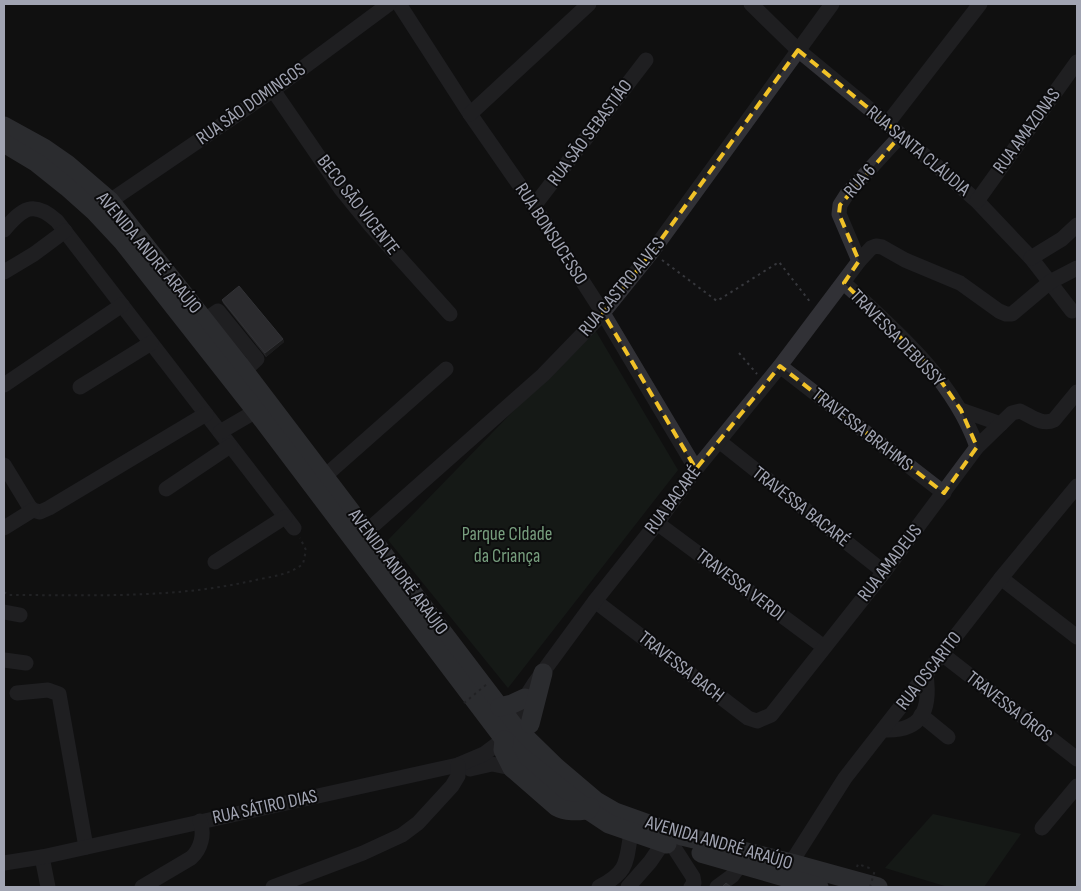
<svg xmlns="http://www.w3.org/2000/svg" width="1081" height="891" viewBox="0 0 1081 891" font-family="'Sofia Sans Condensed',sans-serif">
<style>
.green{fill:#1c241e}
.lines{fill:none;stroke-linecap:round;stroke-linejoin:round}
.path{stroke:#37383d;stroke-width:2;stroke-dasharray:2.5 4;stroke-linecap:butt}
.minor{stroke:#313136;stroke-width:15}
.major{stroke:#4d4e55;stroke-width:19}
.path-bridge{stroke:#37383d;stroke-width:2;stroke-dasharray:2.5 4;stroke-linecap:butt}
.wall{fill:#414146}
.shaded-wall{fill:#29292c}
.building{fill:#4c4c52;stroke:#595a61}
.marked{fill:none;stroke:#f1c228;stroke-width:4;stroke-dasharray:10 6;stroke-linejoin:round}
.labels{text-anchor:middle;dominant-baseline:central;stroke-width:4;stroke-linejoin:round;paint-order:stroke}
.street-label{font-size:19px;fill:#a1a4b2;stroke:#0b0b0c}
.park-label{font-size:19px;fill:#779e7e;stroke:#0b0b0c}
</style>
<rect width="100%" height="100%" fill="#101011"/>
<!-- green -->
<g class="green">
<polygon points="594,328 678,470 508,688 388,540"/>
<polygon points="933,814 1021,834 984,887 948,887 885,868"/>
</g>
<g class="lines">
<!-- path -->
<g class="path">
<polyline points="662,260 717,301 779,262 811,303"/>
<polyline points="739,353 757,374"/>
<path d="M4 592 9 595C93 595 178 599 260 579 276 576 290 574 303 564L306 550 300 538"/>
<polyline points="857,867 858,864 872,869"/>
</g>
<!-- minor -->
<g class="minor">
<polyline points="399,4 470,114 534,206 603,313 696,469"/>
<polyline points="751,4 798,50 901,135 977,201 1031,258 1072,311"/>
<polyline points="273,90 341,189 371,226 450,314"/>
<polyline points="470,114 589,4"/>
<polyline points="887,124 980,4"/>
<polyline points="110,201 273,90 389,4"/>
<polyline points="977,201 1077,62"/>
<polyline points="534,206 646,60"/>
<path d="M4 230C22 209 33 199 57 221L294 528"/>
<polyline points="1031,258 1062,239 1077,225"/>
<polyline points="859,261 839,214 840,205 847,194 901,135"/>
<polyline points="4,272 34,254 65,231"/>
<path d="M844 283C896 331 953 379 977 447"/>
<polyline points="205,320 218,311 257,359 244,371"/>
<polyline points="780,366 944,493"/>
<polyline points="4,385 122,305"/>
<polyline points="80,387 151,343"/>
<polyline points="961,410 1001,424"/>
<polyline points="220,432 256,411"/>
<polyline points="719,441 884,572"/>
<polyline points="4,465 29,506 33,510 40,512 49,508 206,414"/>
<polyline points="325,476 446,369"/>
<polyline points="166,489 230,446"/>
<polyline points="657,523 824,647"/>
<polyline points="4,528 33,510"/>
<polyline points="367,531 543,375 603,313 652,252 832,4"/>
<polyline points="215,562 285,517"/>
<polyline points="1001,578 1077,637"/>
<path d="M595 601 748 718 757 721 771 715 884 572 977 447 1012 413 1020 411C1031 416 1042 426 1054 420L1077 392"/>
<polyline points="4,612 20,615"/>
<polyline points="942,654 1077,759"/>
<polyline points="4,660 26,663"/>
<polyline points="17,693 48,690 59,694 86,847"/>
<polyline points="921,715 948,737"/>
<path d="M883 730C922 732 931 710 926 675"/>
<polyline points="470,769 492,764 512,768"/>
<polyline points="1042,828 1077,786"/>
<polyline points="673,846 693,877 694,883 691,887"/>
<polyline points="42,857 48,887"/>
<polyline points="4,863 42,857 458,765 484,754 504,739 514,726 525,698 534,684 595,601 657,523 696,469 780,366 859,261 871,248 876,246 882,247 905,260 960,283 999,311 1006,314 1012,314 1050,282 1077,268"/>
<polyline points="791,863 845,778 1001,578 1077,486"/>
<path d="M142 887 191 858C201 849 205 834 200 821"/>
<polyline points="273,887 363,853 402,835 418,823 452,786 458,776 458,765"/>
<path d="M599 887C628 872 626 863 631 832"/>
<polyline points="628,887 650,862 663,843"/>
<polyline points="717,887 732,876 740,865"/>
</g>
<!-- major -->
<g class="major">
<polyline points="4,126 44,148 67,164 110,201 239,364 514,726 556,767 596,801 615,812 682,836 791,863 878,887"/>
<polyline points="4,143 37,163 67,187 95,212 123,242 256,411 504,739 519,755 588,810 609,824 667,844"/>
<polyline points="500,707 512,704 525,698"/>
<polyline points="530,724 543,673"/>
<path d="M504 740 503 750 512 768 557 807C566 812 577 811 588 810L590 807"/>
<polyline points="701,853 819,887"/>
</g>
<!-- path-bridge -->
<g class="path-bridge">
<polyline points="464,703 487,684"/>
<polyline points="870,887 875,870"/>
</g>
</g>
<!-- wall -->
<polygon class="wall" points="222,300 283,339 284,342 266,357 223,303"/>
<!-- shaded-wall -->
<polygon class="shaded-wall" points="283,339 284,342 266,357 265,353"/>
<!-- building -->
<g class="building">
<polygon points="239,286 283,339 265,353 222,300"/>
<polygon points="726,883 731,887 722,887"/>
</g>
<!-- marked area -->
<path d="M0 0H1081V891H0ZM798 50 901 135 840 205 839 214 859 261 844 283 932 368 961 410 977 447 944 493 780 366 696 469 603 313 652 252Z" fill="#101011" fill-opacity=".55" fill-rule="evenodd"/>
<path class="marked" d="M798 50 901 135 840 205 839 214 859 261 844 283 932 368 961 410 977 447 944 493 780 366 696 469 603 313 652 252Z"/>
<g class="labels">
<!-- street labels -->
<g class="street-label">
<text transform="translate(251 104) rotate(-35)">RUA SÃO DOMINGOS</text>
<text transform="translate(1027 131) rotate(-54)">RUA AMAZONAS</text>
<text transform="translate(590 133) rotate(-53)">RUA SÃO SEBASTIÃO</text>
<text transform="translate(918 151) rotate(40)">RUA SANTA CLÁUDIA</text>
<text transform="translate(860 181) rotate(-49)">RUA 6</text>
<text transform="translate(358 205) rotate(52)">BECO SÃO VICENTE</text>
<text transform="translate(551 234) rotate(57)">RUA BONSUCESSO</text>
<text transform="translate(149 253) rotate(50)">AVENIDA ANDRÉ ARAÚJO</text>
<text transform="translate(622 287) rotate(-50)">RUA CASTRO ALVES</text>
<text transform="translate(897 338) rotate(46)">TRAVESSA DEBUSSY</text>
<text transform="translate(862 430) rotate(38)">TRAVESSA BRAHMS</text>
<text transform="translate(673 500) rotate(-53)">RUA BACARÉ</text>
<text transform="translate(801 507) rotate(38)">TRAVESSA BACARÉ</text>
<text transform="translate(890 563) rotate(-52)">RUA AMADEUS</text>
<text transform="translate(398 572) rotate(53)">AVENIDA ANDRÉ ARAÚJO</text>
<text transform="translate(740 585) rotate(37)">TRAVESSA VERDI</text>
<text transform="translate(681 667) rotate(38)">TRAVESSA BACH</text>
<text transform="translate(929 671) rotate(-52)">RUA OSCARITO</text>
<text transform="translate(1009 707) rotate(38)">TRAVESSA ÓROS</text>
<text transform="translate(265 807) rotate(-12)">RUA SÁTIRO DIAS</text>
<text transform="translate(719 843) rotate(16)">AVENIDA ANDRÉ ARAÚJO</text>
</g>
<!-- park labels -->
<g class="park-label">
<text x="507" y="534">Parque CIdade<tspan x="507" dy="22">da Criança</tspan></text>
</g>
</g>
<!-- border -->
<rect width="1081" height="891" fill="none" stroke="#a1a4b2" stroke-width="10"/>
</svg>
